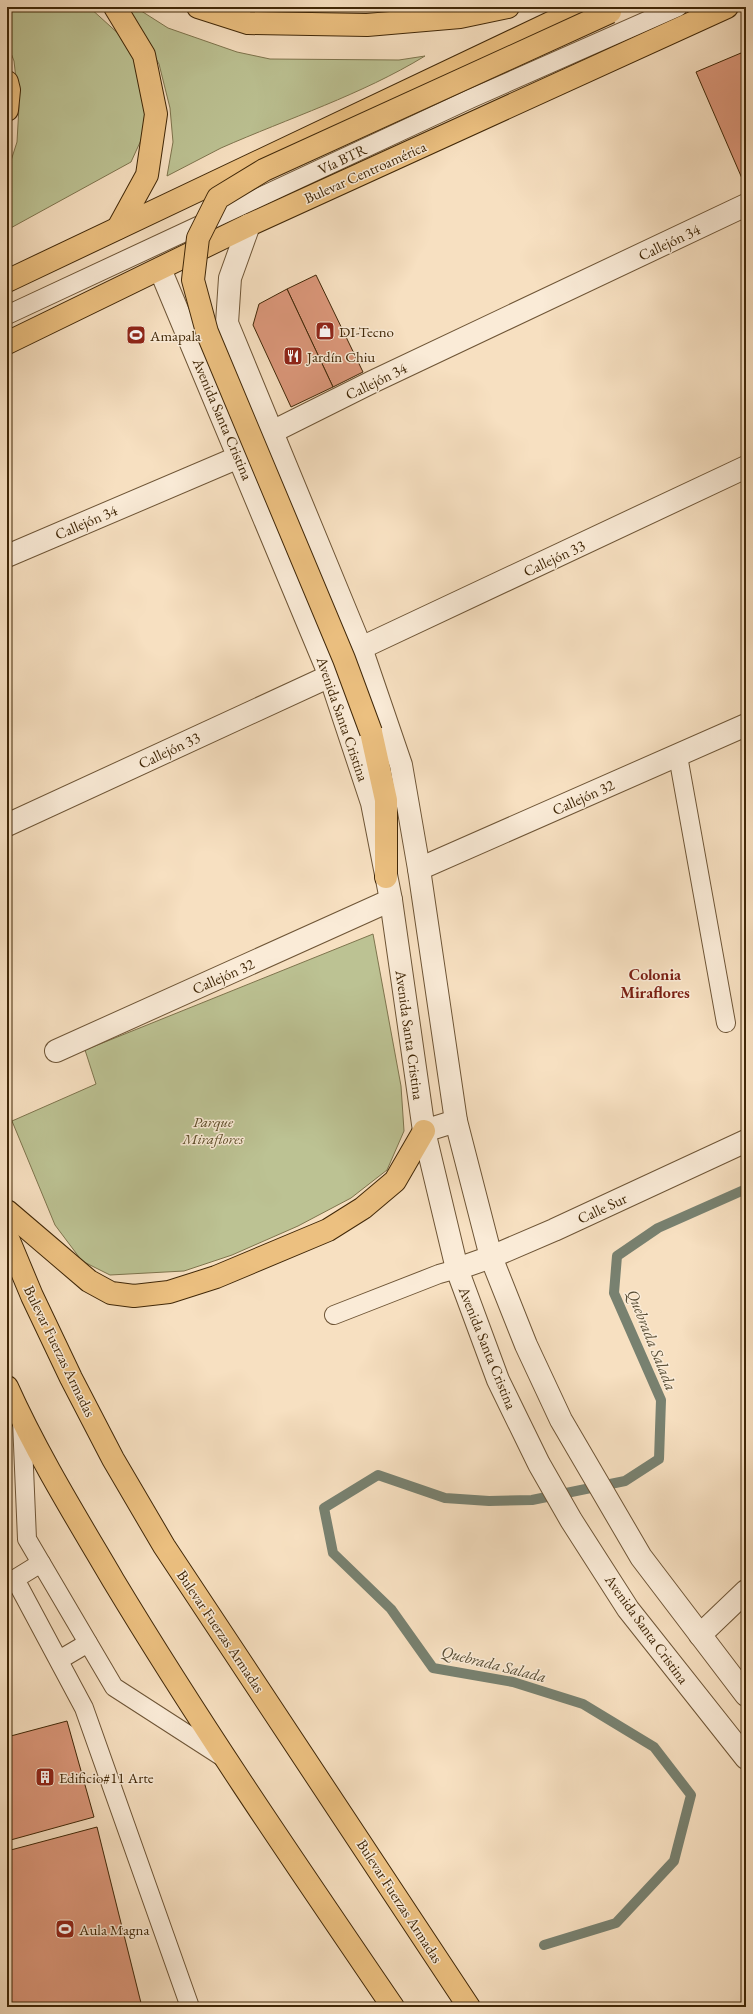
<svg xmlns="http://www.w3.org/2000/svg" width="753" height="2014" viewBox="0 0 753 2014" font-family="'EB Garamond',serif">
<style>
.green{fill:#bcc293;stroke:#7e744d}
.lines{fill:none;stroke-linecap:round;stroke-linejoin:round}
.stream{stroke:#788170;stroke-width:10}
.building{fill:#db977a;stroke:#402707}
.service-casing{stroke:#6e5536;stroke-width:20}
.minor-casing{stroke:#6e5536;stroke-width:24}
.tertiary-casing{stroke:#6e5536;stroke-width:24}
.primary-casing{stroke:#402707;stroke-width:24}
.trunk-casing{stroke:#402707;stroke-width:24}
.service{stroke:#faebd7;stroke-width:18}
.minor{stroke:#faebd7;stroke-width:22}
.tertiary{stroke:#faebd7;stroke-width:22}
.primary{stroke:#ecc080;stroke-width:22}
.trunk{stroke:#ecc080;stroke-width:22}
.primary-bridge-casing{stroke:#402707;stroke-width:24;stroke-linecap:butt}
.primary-bridge{stroke:#ecc080;stroke-width:22}
.labels{text-anchor:middle;dominant-baseline:central;stroke-width:3;stroke-linejoin:round;paint-order:stroke}
.street-label{font-size:15px;fill:#402707;stroke:#faebd7}
.poi-label{font-size:15px;fill:#402707;stroke:#faebd7;text-anchor:start}
.park-label{font-size:15px;font-style:italic;fill:#5f4e2a;stroke:#faebd7}
.neighbourhood-label{font-size:16px;font-weight:bold;fill:#7a1f14;stroke:#faebd7}
.water-label{font-size:16px;font-style:italic;fill:#574c33;stroke:#faebd7}
</style>
<rect width="100%" height="100%" fill="#f7e0c1"/>
<filter id="stains"><feTurbulence type="fractalNoise" baseFrequency=".005" numOctaves="4"/><feColorMatrix values="0 0 0 0 .2 0 0 0 0 .09 0 0 0 0 .02 0 0 0 .5 -.17"/></filter>
<radialGradient id="worn" r=".72"><stop offset=".6" stop-color="#630" stop-opacity="0"/><stop offset="1" stop-color="#630" stop-opacity=".3"/></radialGradient>
<!-- green -->
<g class="green">
<polygon points="7,7 89,7 132,46 145,113 142,138 131,162 7,230 7,173 17,142 19,106 14,61 7,43"/>
<path d="M125 7H135L168 28 237 52 270 59 399 60 425 56C361 95 289 118 221 148 203 157 185 167 167 176L173 142 170 108 159 64 136 23Z"/>
<polygon points="373,934 401,1086 404,1131 387,1170 351,1198 298,1226 232,1255 184,1271 110,1275 82,1261 55,1225 12,1121 96,1084 85,1050"/>
</g>
<g class="lines">
<!-- stream -->
<polyline class="stream" points="544,1945 616,1923 674,1861 691,1795 654,1747 583,1704 513,1682 433,1668 391,1609 333,1553 324,1508 378,1475 445,1498 489,1501 532,1500 625,1481 659,1459 661,1400 614,1293 617,1256 658,1228 746,1189"/>
</g>
<!-- building -->
<g class="building">
<polygon points="741,53 746,65 746,182 744,183 696,72"/>
<polygon points="316,275 363,372 333,387 287,289"/>
<polygon points="287,289 333,387 291,407 253,325 259,304"/>
<polygon points="67,1721 94,1817 7,1841 7,1737"/>
<polygon points="97,1827 142,2007 7,2007 7,1851"/>
</g>
<g class="lines">
<!-- service casing -->
<g class="service-casing">
<g id="service">
<polyline points="7,315 470,99 678,7"/>
<polyline points="678,756 726,1023"/>
<polyline points="334,1315 439,1274 457,1269"/>
<polyline points="22,1421 27,1539 114,1687 224,1758"/>
<polyline points="41,1563 15,1579 84,1708 190,2007"/>
<polyline points="59,1660 88,1643"/>
</g>
</g>
<!-- minor casing -->
<g class="minor-casing">
<g id="minor">
<polyline points="7,556 239,457 272,432 372,382 746,205"/>
<polyline points="361,648 746,467"/>
<polyline points="7,825 330,676"/>
<polyline points="419,869 746,725"/>
<polyline points="56,1051 391,900"/>
<polyline points="424,1131 456,1121"/>
<polyline points="457,1269 491,1257 554,1230 746,1141"/>
<polyline points="700,1635 746,1591"/>
</g>
</g>
<!-- tertiary casing -->
<g class="tertiary-casing">
<g id="tertiary">
<polyline points="249,225 230,278 227,323 361,648 401,765 419,869 456,1121 491,1257 526,1345 561,1420 641,1557 746,1695"/>
<polyline points="160,269 330,676 372,803 391,900 424,1131 457,1269 498,1380 539,1464 571,1520 628,1609 746,1758"/>
</g>
</g>
<!-- primary casing -->
<g class="primary-casing">
<g id="primary">
<polyline points="7,281 584,7"/>
<polyline points="7,343 249,225 727,7"/>
<polyline points="371,732 386,800 386,877"/>
</g>
</g>
<!-- trunk casing -->
<g class="trunk-casing">
<g id="trunk">
<polyline points="115,7 144,55 156,114 147,175 118,228"/>
<polyline points="198,7 248,23 367,25 460,17 508,7"/>
<polyline points="7,82 9,90 7,110"/>
<polyline points="7,1211 89,1281 111,1293 134,1296 169,1292 216,1277 328,1230 363,1208 395,1181 424,1131"/>
<polyline points="7,1236 32,1296 71,1378 113,1459 164,1546 469,2007"/>
<path d="M7 1387C37 1454 76 1517 113 1580 201 1726 297 1866 393 2007"/>
</g>
</g>
<!-- service -->
<use href="#service" class="service"/>
<!-- minor -->
<use href="#minor" class="minor"/>
<!-- tertiary -->
<use href="#tertiary" class="tertiary"/>
<!-- primary -->
<use href="#primary" class="primary"/>
<!-- trunk -->
<use href="#trunk" class="trunk"/>
<!-- primary-bridge casing -->
<g class="primary-bridge-casing">
<polyline id="primary-bridge" points="371,732 344,659 207,332 193,280 198,238 218,198 264,170 610,12"/>
</g>
<!-- primary-bridge -->
<use href="#primary-bridge" class="primary-bridge"/>
</g>
<!-- icons -->
<defs>
<g id="shop-square" transform="scale(1)"><rect x="-9" y="-9" width="18" height="18" rx="4" fill="#8f2418" stroke="#faebd7"/><path d="M-5-2.5h2.3a2.7 3.5 0 0 1 5.4 0H5L5.5 6h-11ZM-1.5-2.5h3a1.5 2.3 0 0 0-3 0Z" fill="#fff"/></g>
<g id="stadium-square" transform="scale(1)"><rect x="-9" y="-9" width="18" height="18" rx="4" fill="#8f2418" stroke="#faebd7"/><path d="M0-5a6.5 5 0 1 0 0 10a6.5 5 0 1 0 0-10ZM-3.5-1.8h7v3.6h-7Z" fill="#fff"/></g>
<g id="restaurant-square" transform="scale(1)"><rect x="-9" y="-9" width="18" height="18" rx="4" fill="#8f2418" stroke="#faebd7"/><path d="M-5-6h1v4h1v-4h1v4h1v-4h1v5L-1.5 .5V6h-2V.5L-5-1ZM5-6V6H3V1.5H1.5Q1.5-4 5-6Z" fill="#fff"/></g>
<g id="building-square" transform="scale(1)"><rect x="-9" y="-9" width="18" height="18" rx="4" fill="#8f2418" stroke="#faebd7"/><path d="M-4-6H4V6H1V3H-1V6H-4ZM-2.5-4.3h1.7v1.8h-1.7ZM.8-4.3h1.7v1.8H.8ZM-2.5-1h1.7V.8h-1.7ZM.8-1h1.7V.8H.8Z" fill="#fff"/></g>
</defs>
<g fill-rule="evenodd">
<use href="#shop-square" x="325" y="331"/>
<use href="#stadium-square" x="136" y="335"/>
<use href="#restaurant-square" x="293" y="356"/>
<use href="#building-square" x="45" y="1777"/>
<use href="#stadium-square" x="65" y="1929"/>
</g>
<g class="labels">
<!-- street labels -->
<g class="street-label">
<text transform="translate(342 159) rotate(-25)">Vía BTR</text>
<text transform="translate(365 172) rotate(-24)">Bulevar Centroamérica</text>
<text transform="translate(669 242) rotate(-25)">Callejón 34</text>
<text transform="translate(376 381) rotate(-26)">Callejón 34</text>
<text transform="translate(223 419) rotate(67)">Avenida Santa Cristina</text>
<text transform="translate(86 522) rotate(-23)">Callejón 34</text>
<text transform="translate(554 558) rotate(-25)">Callejón 33</text>
<text transform="translate(343 719) rotate(71)">Avenida Santa Cristina</text>
<text transform="translate(169 750) rotate(-25)">Callejón 33</text>
<text transform="translate(583 797) rotate(-24)">Callejón 32</text>
<text transform="translate(223 976) rotate(-24)">Callejón 32</text>
<text transform="translate(410 1035) rotate(82)">Avenida Santa Cristina</text>
<text transform="translate(602 1208) rotate(-25)">Calle Sur</text>
<text transform="translate(488 1348) rotate(68)">Avenida Santa Cristina</text>
<text transform="translate(60 1351) rotate(64)">Bulevar Fuerzas Armadas</text>
<text transform="translate(647 1629) rotate(54)">Avenida Santa Cristina</text>
<text transform="translate(221 1631) rotate(56)">Bulevar Fuerzas Armadas</text>
<text transform="translate(400 1901) rotate(57)">Bulevar Fuerzas Armadas</text>
</g>
<!-- poi labels -->
<g class="poi-label">
<text x="339" y="331">DI-Tecno</text>
<text x="150" y="335">Amapala</text>
<text x="307" y="356">Jardín Chiu</text>
<text x="59" y="1777">Edificio#11 Arte</text>
<text x="79" y="1929">Aula Magna</text>
</g>
<!-- park labels -->
<g class="park-label">
<text x="213" y="1121">Parque<tspan x="213" dy="17">Miraflores</tspan></text>
</g>
<!-- neighbourhood labels -->
<g class="neighbourhood-label">
<text x="655" y="974">Colonia<tspan x="655" dy="18">Miraflores</tspan></text>
</g>
<!-- water labels -->
<g class="water-label">
<text transform="translate(652 1340) rotate(68)">Quebrada Salada</text>
<text transform="translate(494 1664) rotate(14)">Quebrada Salada</text>
</g>
</g>
<!-- margin -->
<rect width="753" height="2014" fill="none" stroke="#f7e0c1" stroke-width="24"/>
<rect x="8" y="8" width="737" height="1998" fill="none" stroke="#402707" stroke-width="2"/>
<rect x="12" y="12" width="729" height="1990" fill="none" stroke="#402707"/>
<rect width="100%" height="100%" filter="url(#stains)"/>
<rect width="100%" height="100%" fill="url(#worn)"/>
</svg>
